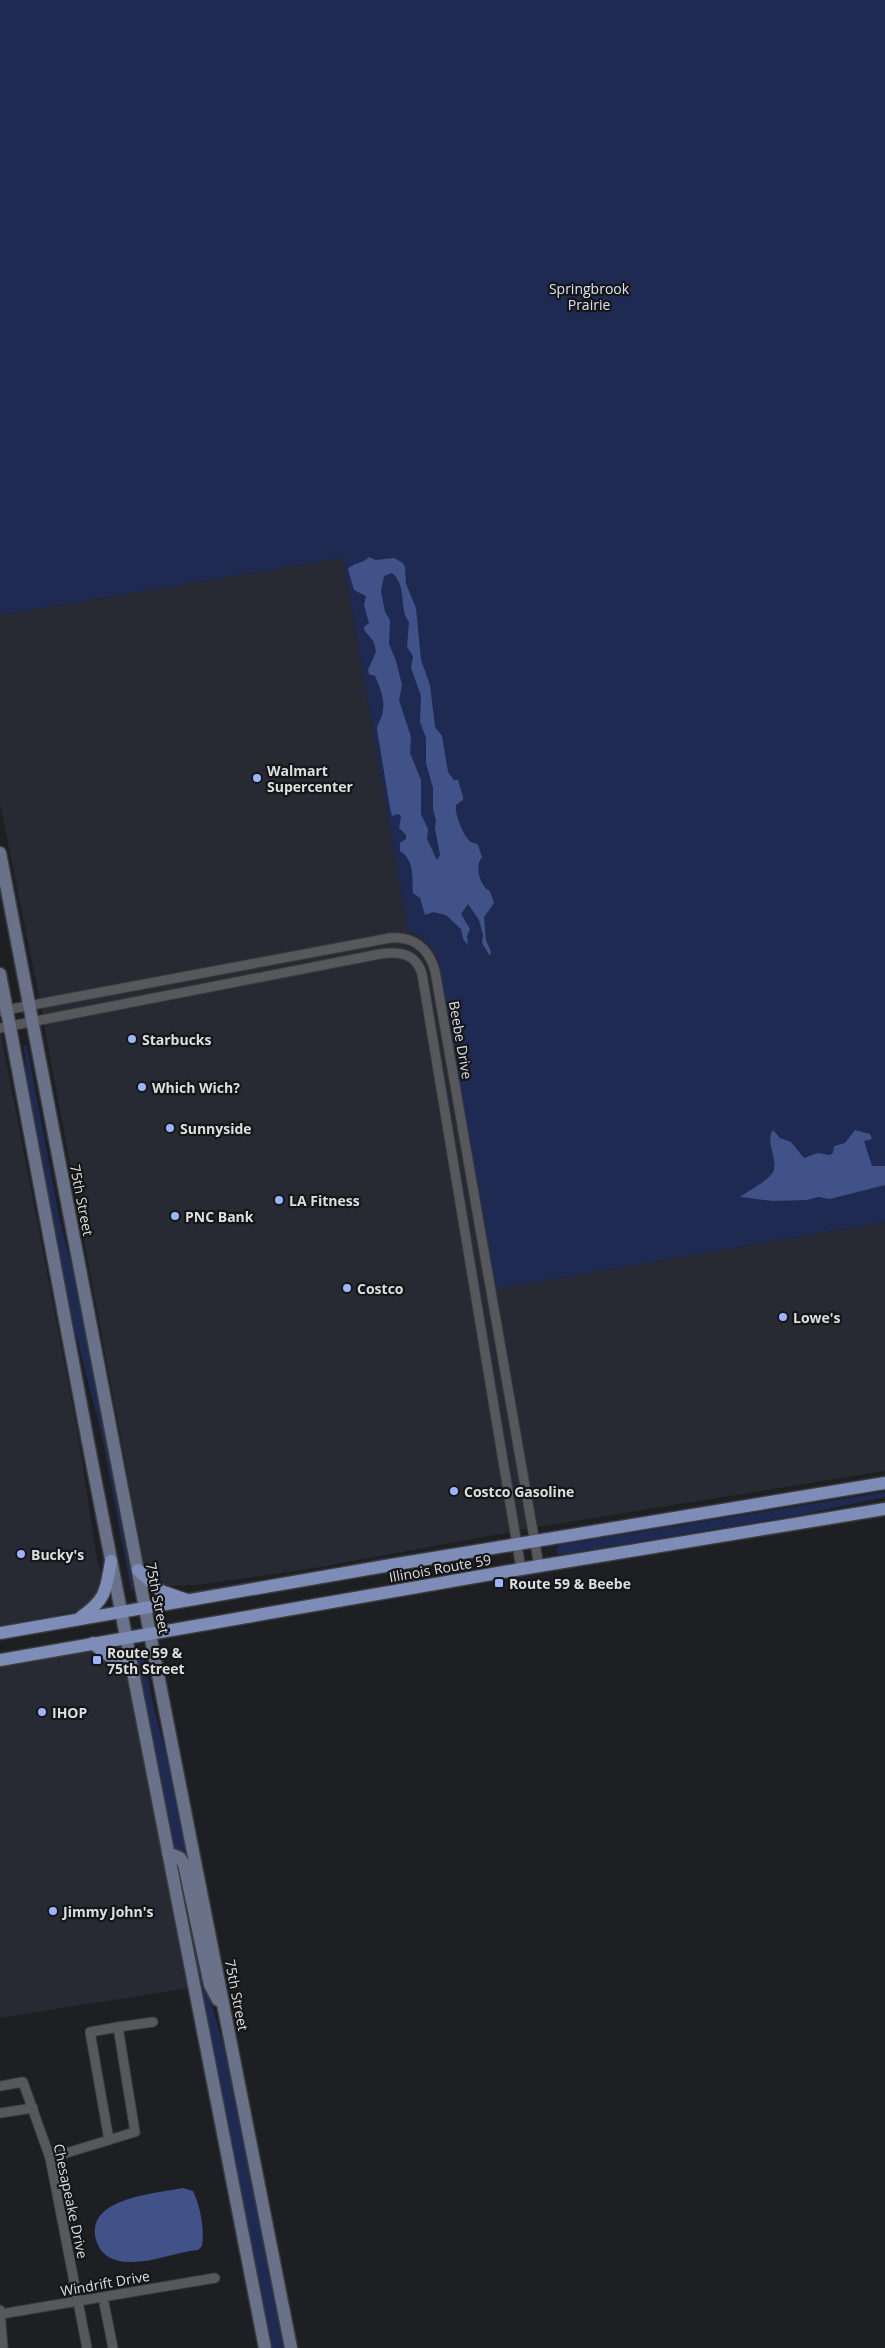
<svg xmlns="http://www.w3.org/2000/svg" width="885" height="2348" viewBox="0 0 885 2348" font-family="'Open Sans',sans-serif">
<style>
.built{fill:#272a32}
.green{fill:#1e2a52}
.water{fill:#415288;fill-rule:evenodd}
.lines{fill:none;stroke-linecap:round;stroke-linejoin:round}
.street-casing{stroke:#3c3c3e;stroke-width:11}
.secondary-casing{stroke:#3c3c3e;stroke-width:15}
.primary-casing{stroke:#3c3c3e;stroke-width:15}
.street{stroke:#57585b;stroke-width:9}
.secondary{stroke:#6a728a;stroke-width:12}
.primary{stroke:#7e8db8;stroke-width:12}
.poi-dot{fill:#9bb4fd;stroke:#151618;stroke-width:2}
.labels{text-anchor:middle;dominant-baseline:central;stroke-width:4.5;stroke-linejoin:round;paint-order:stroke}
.park-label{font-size:14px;fill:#dbe2f2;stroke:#151618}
.poi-label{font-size:14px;font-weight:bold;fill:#dddedf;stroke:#151618;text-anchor:start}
.street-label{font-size:14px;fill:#dddedf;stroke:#151618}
</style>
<rect width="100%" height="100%" fill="#1e1f22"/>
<!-- built -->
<g class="built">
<polygon points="343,558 408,929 425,940 434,950 438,960 496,1289 885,1222 885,1471 538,1527 309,1569 197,1585 167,1586 154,1580 148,1573 144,1563 39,997 0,803 0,615"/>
<polygon points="0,1029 78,1434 97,1560 102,1576 102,1587 86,1609 0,1626"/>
<polygon points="122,1646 188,1988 0,2018 0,1667"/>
</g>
<!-- green -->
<g class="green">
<path d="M0 0H885V1222L496 1289 438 960C431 944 423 937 408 930L343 558 0 615Z"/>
<polygon points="0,880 21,990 19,991 0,894"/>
<polygon points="24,1046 27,1046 60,1222 79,1294 134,1590 131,1590 102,1436 67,1300 28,1095"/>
<polygon points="885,1492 885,1497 805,1514 564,1554 558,1554 556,1550 559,1545"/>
<polygon points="144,1659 154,1709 175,1786 193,1880 172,1850 137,1666 137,1660"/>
<polygon points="176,1863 180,1864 212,2005 236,2091 286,2348 270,2348"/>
</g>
<!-- water -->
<g class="water">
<path d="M369 557 376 560 394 558 403 563 405 567 406 584 416 608 421 660 430 685 435 727 442 736 448 772 454 780H458L463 797V800L456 805C454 813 464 838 471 842 473 843 476 843 478 845L482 857C474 866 480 887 490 891L494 903 484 917 486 940 491 952 490 956 482 943 483 935 479 920 468 904 461 914 470 929 467 936 468 945 463 939 461 929 446 915 433 912 425 915 420 898 413 893C412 879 415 860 400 851V843L406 839V835L399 828 401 817 399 814 392 816 390 808 377 729C378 722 383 717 383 710 385 699 379 685 375 676L369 674 368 670 376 652 374 642 364 630V627L369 623 364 605 366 596 354 590 348 569C354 562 363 564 369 557ZM392 573C408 586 398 608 409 622L407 647 413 656 411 668 421 696 420 722 426 738V763L433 788V809L436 821 435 828 440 855 437 860 427 839 428 829 421 814V780L410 753 411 737 399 700 402 685 396 661 389 644 390 620 385 612 381 591 384 576Z"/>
<path d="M773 1130 780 1138 791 1142 804 1158 818 1153 830 1155 833 1153 834 1146 845 1143 855 1130 870 1134 872 1139 864 1141 872 1166H885V1185L830 1199 818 1197 807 1200 773 1201 740 1197C747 1191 771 1180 774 1170 777 1158 765 1140 773 1130Z"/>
<path d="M183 2188 193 2191C200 2205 205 2230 202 2246L198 2250C175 2252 152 2263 129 2262 116 2262 103 2257 98 2245 79 2198 154 2194 183 2188Z"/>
</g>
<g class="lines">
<!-- street casing -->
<g class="street-casing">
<g id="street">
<path d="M0 1011 390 938C413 936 429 948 435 971L539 1566"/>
<path d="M0 1028 380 954C399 951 416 953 422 974L521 1569"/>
<polyline points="0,2086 23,2082 50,2158 87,2348"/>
<polyline points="0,2113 33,2108"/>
<polyline points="109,2140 90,2032 118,2027"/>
<polyline points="50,2158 135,2132 118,2027 153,2022"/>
<polyline points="103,2298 113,2348"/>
<polyline points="0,2310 3,2348"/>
<polyline points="1,2314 215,2278"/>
</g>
</g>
<!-- secondary casing -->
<g class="secondary-casing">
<g id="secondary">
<polyline points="0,853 150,1634 291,2348"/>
<polyline points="0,974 88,1442 265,2348"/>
<polyline points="168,1853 180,1858 184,1864 210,1985 218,2000"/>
</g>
</g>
<!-- primary casing -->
<g class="primary-casing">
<g id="primary">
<polyline points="138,1570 161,1591 187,1600"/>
<path d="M81 1617C107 1599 106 1589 111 1561"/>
<polyline points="0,1633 391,1565 885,1483"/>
<path d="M93 1643C105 1655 120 1662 133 1672"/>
<polyline points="0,1660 521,1569 885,1509"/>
</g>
</g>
<!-- street -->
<use href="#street" class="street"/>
<!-- secondary -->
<use href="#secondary" class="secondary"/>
<!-- primary -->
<use href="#primary" class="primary"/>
</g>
<!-- markers -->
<g class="poi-dot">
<circle cx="257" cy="778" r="5"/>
<circle cx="132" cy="1039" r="5"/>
<circle cx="142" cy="1087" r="5"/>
<circle cx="170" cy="1128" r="5"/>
<circle cx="279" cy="1200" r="5"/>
<circle cx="175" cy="1216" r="5"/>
<circle cx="347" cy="1288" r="5"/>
<circle cx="783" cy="1317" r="5"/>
<circle cx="454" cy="1491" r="5"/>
<circle cx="21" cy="1554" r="5"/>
<rect x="494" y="1578" width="10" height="10" rx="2.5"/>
<rect x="92" y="1655" width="10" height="10" rx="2.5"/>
<circle cx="42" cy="1712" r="5"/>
<circle cx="53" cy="1911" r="5"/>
</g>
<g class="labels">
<!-- park labels -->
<g class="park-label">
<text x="589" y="288">Springbrook<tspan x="589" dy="16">Prairie</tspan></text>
</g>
<!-- poi labels -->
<g class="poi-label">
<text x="267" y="770">Walmart<tspan x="267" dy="16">Supercenter</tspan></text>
<text x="142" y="1039">Starbucks</text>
<text x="152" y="1087">Which Wich?</text>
<text x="180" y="1128">Sunnyside</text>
<text x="289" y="1200">LA Fitness</text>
<text x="185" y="1216">PNC Bank</text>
<text x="357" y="1288">Costco</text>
<text x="793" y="1317">Lowe's</text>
<text x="464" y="1491">Costco Gasoline</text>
<text x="31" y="1554">Bucky's</text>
<text x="509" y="1583">Route 59 &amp; Beebe</text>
<text x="107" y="1652">Route 59 &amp;<tspan x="107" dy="16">75th Street</tspan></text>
<text x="52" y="1712">IHOP</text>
<text x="63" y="1911">Jimmy John's</text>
</g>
<!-- street labels -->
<g class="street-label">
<text transform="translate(461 1040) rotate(80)">Beebe Drive</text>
<text transform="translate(82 1200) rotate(79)">75th Street</text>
<text transform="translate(440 1568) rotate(-10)">Illinois Route 59</text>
<text transform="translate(158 1598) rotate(79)">75th Street</text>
<text transform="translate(237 1995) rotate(79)">75th Street</text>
<text transform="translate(71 2201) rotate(78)">Chesapeake Drive</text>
<text transform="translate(105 2283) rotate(-10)">Windrift Drive</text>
</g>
</g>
</svg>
